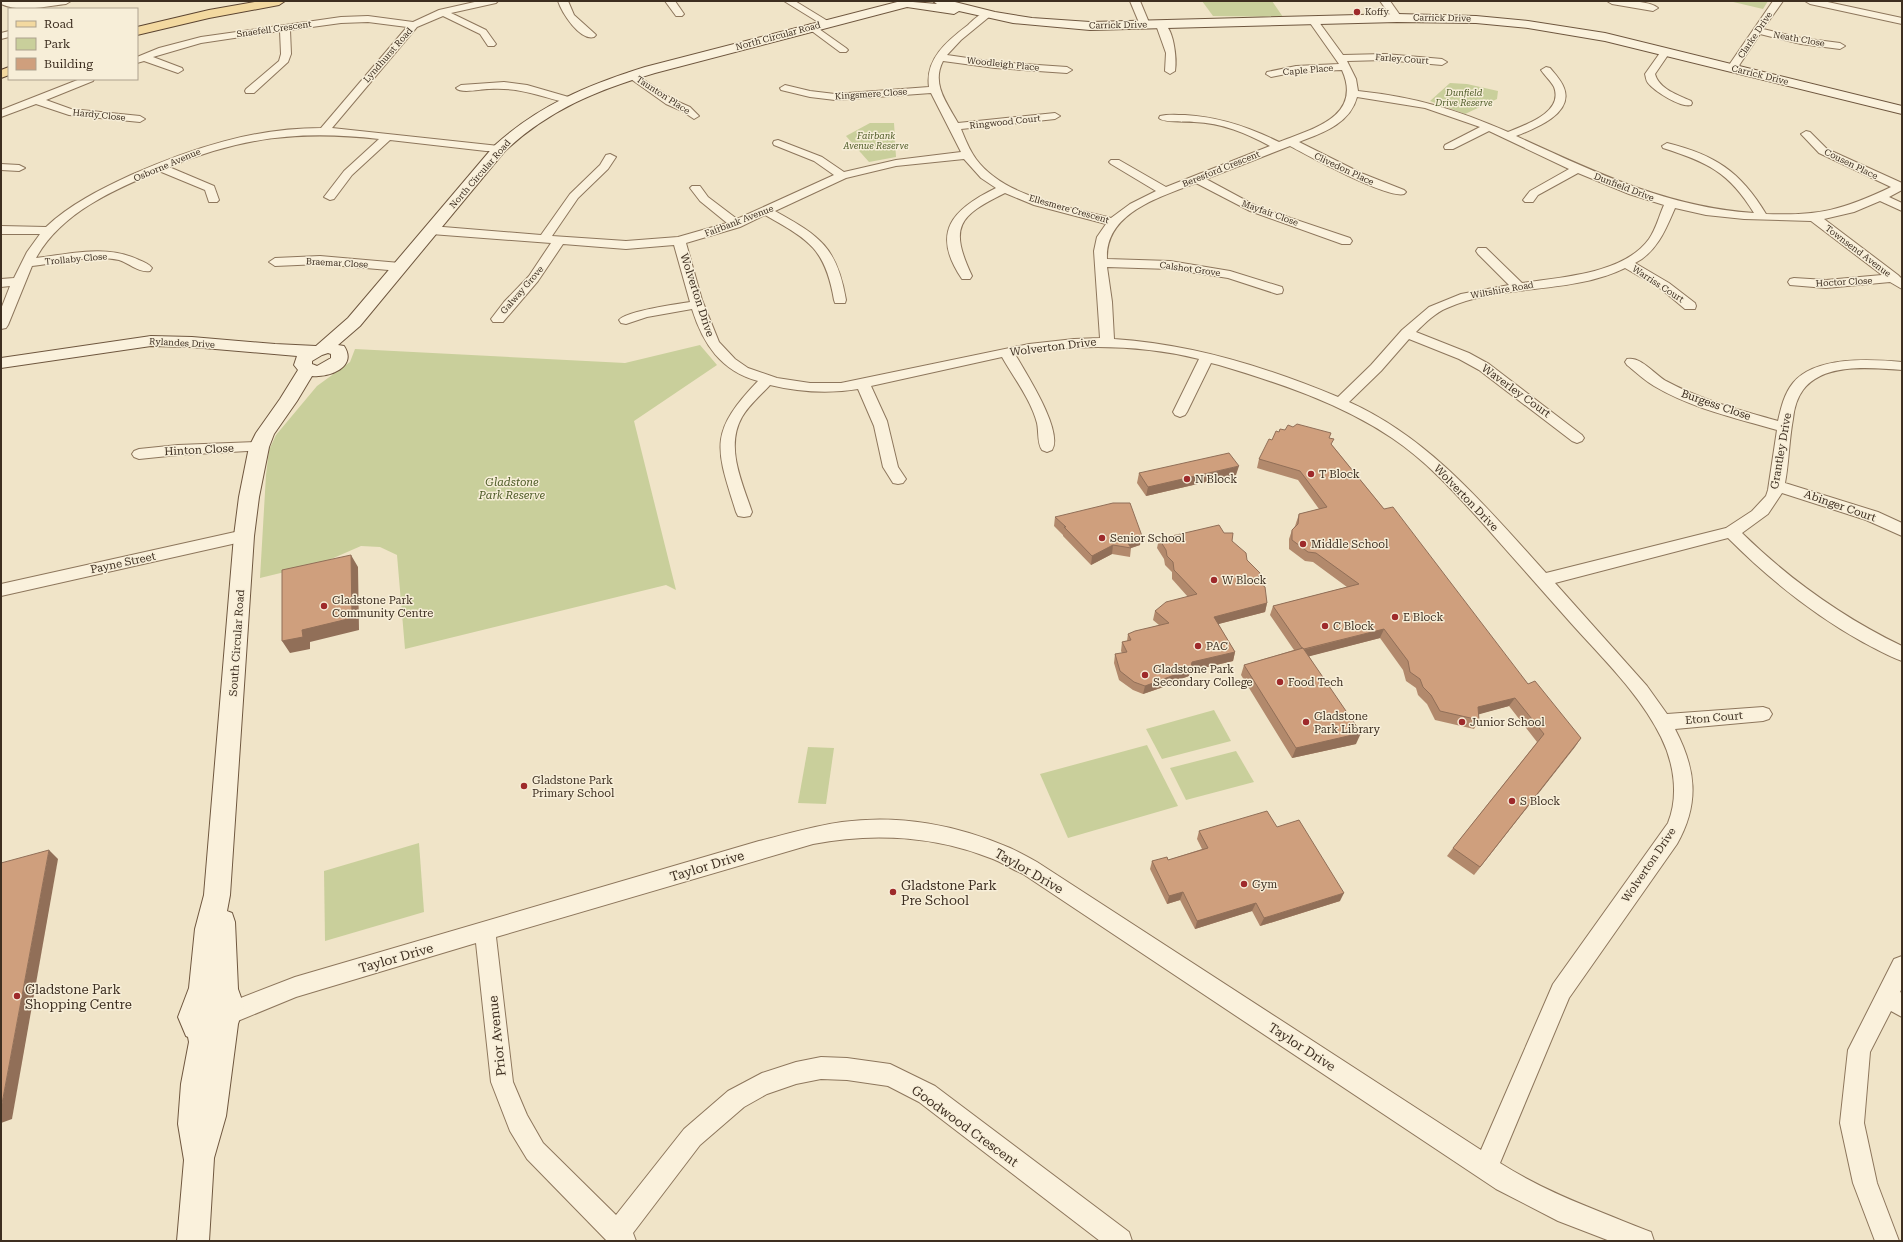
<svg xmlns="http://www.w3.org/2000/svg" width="1903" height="1242" viewBox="0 0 1903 1242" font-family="'Roboto Serif',serif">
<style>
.green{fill:#c9cf9b}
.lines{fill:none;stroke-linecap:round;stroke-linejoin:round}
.street-casing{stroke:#8d765c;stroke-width:2}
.secondary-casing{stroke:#6f573f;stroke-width:2}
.primary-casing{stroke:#5b4430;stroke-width:2}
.street{fill:#faf1dc;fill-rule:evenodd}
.secondary{fill:#faf1dc;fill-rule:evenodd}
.primary{fill:#f3d9a0;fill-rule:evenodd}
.wall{fill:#b2896c}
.shaded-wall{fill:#916f58}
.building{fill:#cf9f7d;stroke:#916f58}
.poi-dot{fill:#9e2a2b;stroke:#f7eed8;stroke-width:1.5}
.labels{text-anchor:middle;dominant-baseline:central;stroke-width:3;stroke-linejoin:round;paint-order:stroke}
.far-poi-label{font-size:9px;fill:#3d2e20;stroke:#f7eed8;text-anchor:start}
.far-street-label{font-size:9px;fill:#3d2e20;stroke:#f7eed8}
.far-park-label{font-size:9px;font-style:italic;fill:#4d5a26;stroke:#f7eed8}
.street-label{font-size:11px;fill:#3d2e20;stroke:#f7eed8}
.poi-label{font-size:11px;fill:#3d2e20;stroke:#f7eed8;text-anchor:start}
.park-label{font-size:11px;font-style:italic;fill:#4d5a26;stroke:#f7eed8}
.near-street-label{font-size:13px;fill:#3d2e20;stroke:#f7eed8}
.near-poi-label{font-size:13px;fill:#3d2e20;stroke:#f7eed8;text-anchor:start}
</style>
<rect width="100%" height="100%" fill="#f0e4c8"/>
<!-- green -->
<g class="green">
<polygon points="1202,1 1272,1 1283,17 1213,16"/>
<polygon points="1729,1 1768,1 1763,9"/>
<polygon points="1450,83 1467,84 1498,91 1497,99 1465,114 1430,101"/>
<polygon points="870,123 894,123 896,157 869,162 846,136"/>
<polygon points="700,345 717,365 634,421 676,590 666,585 405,649 397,555 380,547 361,546 322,563 260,578 266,475 269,450 276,435 317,386 350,362 355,349 625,363"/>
<polygon points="1214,710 1231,741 1162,759 1146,729"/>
<polygon points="1147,745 1178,806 1068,838 1040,774"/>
<polygon points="808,747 834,748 826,804 798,803"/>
<polygon points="1236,751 1254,782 1186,800 1170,768"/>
<polygon points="419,843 424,912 325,941 324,871"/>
</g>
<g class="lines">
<!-- street casing -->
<g class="street-casing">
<g id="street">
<path d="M1 1 23 2 71 1 66 4C46 6 20 13 1 4Z"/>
<path d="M479 1H498L496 3 451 13 486 30 496 44 494 46H488L480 34 443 16 417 27 332 128 499 146 503 147 504 149 503 151H486L390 140 352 175 334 199 330 200 324 197 344 171 379 139C301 130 241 137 169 167L214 186 219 200 217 202H209L205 190 159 171C113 190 61 213 36 258 71 254 106 244 139 260 144 262 149 264 152 268L150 271C139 273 129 263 119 260 90 254 60 263 32 266L8 325 6 328 1 329V309L10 286 1 287V279L14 278 27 252 40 234H1V226L46 227C70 204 101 189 131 175 192 148 254 128 321 128L407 27 368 22 341 23 290 30 291 54 288 62 254 93H246L245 91 246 89 279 61 281 54 280 31 201 43 153 57 182 68 183 70 178 73 144 61 137 63V57L159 48 201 37 341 17 368 16 413 22 439 10Z"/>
<path d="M558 1H568L574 15 594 33 596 35 594 37C580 41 562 13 558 1Z"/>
<polygon points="665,1 675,1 684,14 682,16 676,16"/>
<polygon points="784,1 795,1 831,23 829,25 823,25"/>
<polygon points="1130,1 1140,1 1150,25 1148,27 1145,28 1140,25"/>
<polygon points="1380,1 1390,1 1402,18 1400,20 1394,20"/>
<path d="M1607 1C1619 1 1650 0 1658 8L1653 11 1612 4Z"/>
<polygon points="1773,1 1783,1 1763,29 1801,38 1840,43 1845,46 1840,49 1801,44 1760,34 1736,70 1728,70 1727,68"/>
<polygon points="1805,1 1823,1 1902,18 1902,24 1810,4"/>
<path d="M986 12 989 13 991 15 989 17 961 40 947 55 995 62 1067 67 1072 70 1067 73 995 68 943 61C931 84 947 103 958 123L1055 113 1060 116 1055 119 961 129C965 139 970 151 976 159 1004 197 1068 207 1111 218L1130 204 1156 191 1111 164 1109 162 1111 160H1119L1166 187 1270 146C1246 133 1222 123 1194 122 1186 121 1163 123 1159 118L1160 116C1168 114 1177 115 1185 115 1219 117 1249 127 1279 142 1312 129 1363 117 1342 70L1296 72 1271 77 1266 74 1267 72 1296 66 1339 64 1308 20 1313 17 1316 18 1343 55 1385 54 1442 59 1447 62 1442 65 1385 60 1347 61 1356 79 1358 91C1414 97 1456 109 1508 132 1524 125 1564 113 1554 87 1551 81 1545 76 1541 70L1546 67 1550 68C1555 74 1561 80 1564 88 1574 114 1534 129 1516 136 1595 172 1666 207 1754 213 1729 172 1707 162 1663 148L1662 146 1667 143C1715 155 1740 171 1766 214 1819 216 1843 210 1891 187L1819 153 1801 134 1806 131 1810 132 1827 149 1902 183V190L1889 197 1902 203V211L1880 201 1854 212 1824 219 1898 275 1902 279V289L1890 282 1826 288 1790 285 1788 282 1790 279 1794 278 1826 280 1882 275 1811 221 1744 219 1706 215 1675 208C1666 229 1657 252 1635 263L1669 283 1695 303 1696 306 1695 309H1685L1661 289 1625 268C1570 295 1503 283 1447 308 1435 313 1425 323 1416 332L1469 353 1489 364 1582 435 1584 438 1582 441 1577 443 1572 441 1479 370 1459 359 1409 339 1381 371 1349 402C1431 439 1487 508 1546 573L1726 528 1752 511 1766 496 1768 490 1777 430C1735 418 1691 408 1654 386 1644 380 1636 372 1627 365L1625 362 1627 359C1641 356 1654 374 1666 381 1701 400 1740 410 1778 421 1781 408 1784 394 1793 383 1815 356 1870 359 1902 362V370C1872 368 1824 362 1803 390 1797 398 1794 409 1793 419 1789 440 1789 462 1785 483L1878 512 1902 523V536L1866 520 1782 493 1768 514 1742 533C1789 579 1842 617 1902 646V661C1888 656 1874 648 1861 641 1811 613 1768 578 1728 538L1555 583 1647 686 1667 714 1763 707 1769 709 1772 714 1769 719 1763 721 1675 729C1696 769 1700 803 1677 844L1569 998 1500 1163C1547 1193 1599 1211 1651 1232L1654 1241H1610L1558 1221 1496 1189 1023 874C1013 870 1003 863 993 859 936 836 873 832 813 844L496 937 513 1082 527 1115 543 1143 616 1215 684 1129 728 1091 762 1073 796 1062 821 1057 847 1058 890 1064 935 1086 1129 1232 1132 1241H1100L919 1102 888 1086 847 1080 821 1079 796 1084 767 1094 744 1107 700 1145 633 1233 636 1241H607L527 1159 510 1131 491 1082 476 943 296 997 228 1025 220 1022 217 1014 220 1006 295 977 759 841C787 834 814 826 842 822 899 814 958 825 1010 848 1019 852 1028 857 1037 862L1481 1150 1553 984 1668 823C1679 796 1674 763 1661 737 1640 694 1602 658 1570 622 1542 590 1514 559 1486 527 1457 495 1428 462 1392 438 1340 403 1279 383 1219 365L1211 363 1187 412 1185 415 1180 417 1175 415 1173 412 1199 359C1138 344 1076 344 1015 354 1025 372 1064 431 1052 450L1047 452 1042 450C1037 443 1039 432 1037 423 1031 400 1014 378 1002 357L871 386 887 421 898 467 906 479 903 483 898 484 893 483 883 467 874 426 858 389C829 394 799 392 770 385 761 395 749 405 742 417 725 447 742 482 752 512L750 516 744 517 738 516 736 512C716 448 708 433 758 381 721 371 703 344 692 309L647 317 626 324 621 323 619 320C626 311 677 304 690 302L674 245 626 249 563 244 538 281 503 322H493L491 319 504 302 529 276 551 243 431 234 425 230 431 226 541 235 570 194 600 165 606 155 610 154 616 157 608 169 578 198 552 236 626 241 678 237 727 223 700 201 690 188 692 186H700L708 197 737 219 834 175 814 161 774 145 773 143 774 141 778 140 822 157 844 172 896 160 961 152 931 93 835 100 810 97 781 90 780 88 785 85 810 91 835 94 929 87C925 59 947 41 968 25 973 20 979 14 986 12ZM1357 97 1425 108 1480 127 1445 145 1444 147 1445 149H1453L1489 131 1569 169 1530 191 1523 200 1525 202H1533L1538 195 1578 173 1629 194 1664 205C1659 216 1656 229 1649 239 1624 274 1561 277 1522 283L1486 248H1478L1476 251 1478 254 1509 285 1461 294 1429 307 1402 330 1371 365 1338 397C1267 367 1191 344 1114 339L1112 302 1107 267 1170 269 1228 278 1277 294 1282 293 1283 290 1282 287 1230 271 1170 261 1107 259C1105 212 1161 197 1196 183L1250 211 1342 244H1350L1352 241 1350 238 1258 207 1206 179 1290 146C1308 156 1388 199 1404 194L1406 192 1404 190 1361 173 1299 142C1322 133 1350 124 1357 97ZM964 159 981 178 996 188C953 209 930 232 962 279H970L972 276C949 227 958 216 1005 193L1034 205 1106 224 1097 237 1094 251 1100 338 1074 339 1029 344 841 383H810L777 378 748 368 735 359 719 342 702 300 686 243 740 227 765 215C809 240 825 248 834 300L835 303H845L846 300C837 247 820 236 775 211L846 178 896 166Z"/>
<path d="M1161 22C1174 25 1177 60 1175 71L1170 74 1165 71 1166 53 1156 25Z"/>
<polygon points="812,24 846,48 848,50 846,52 840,52 809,29 807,27 809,25"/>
<polygon points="9,31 9,37 1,39 1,33"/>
<path d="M1665 49 1670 52 1655 74C1659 89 1678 95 1691 101L1692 103 1691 105C1681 108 1654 91 1648 83 1646 81 1646 77 1645 74L1662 50Z"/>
<polygon points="632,72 674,100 690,107 699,116 694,119 682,111 666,104 628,77 627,75 628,73"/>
<polygon points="80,79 94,79 93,81 46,100 71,109 140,116 145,119 140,122 69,115 36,104 1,117 1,110"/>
<path d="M504 82 527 85 572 98 573 100 568 103C539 96 520 87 489 89 481 89 461 94 456 88L461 85Z"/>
<polygon points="1,164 19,165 25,168 19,171 1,170"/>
<polygon points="320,256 400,263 406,267 400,271 320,264 275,266 269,262 275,258"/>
<polygon points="259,442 264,444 266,447 264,450 178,455 139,459 134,457 132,454 134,451 139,449 178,445"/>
<polygon points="244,530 250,532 252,536 250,540 1,596 1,584"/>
<polygon points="1902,956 1902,988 1900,992 1902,993 1902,1017 1891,1011 1870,1052 1864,1123 1877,1183 1899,1241 1875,1241 1853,1183 1840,1123 1848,1050 1894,959"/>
</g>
</g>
<!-- secondary casing -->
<g class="secondary-casing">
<path id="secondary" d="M901 1 937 4 933 1H951L995 12 1032 18 1090 22 1397 14 1476 16 1528 21 1605 33 1902 106V114L1605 41 1528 28 1476 23 1397 22 1090 30 1013 23 959 11 954 14 907 7 655 73C597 90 548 110 504 152L360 326 338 345 344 346C358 367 329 378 312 376L297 401 274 434 269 447 259 497 254 536 230 895 227 911 232 913 235 922 238 989 244 1006 238 1024 226 1116 214 1158 209 1241H177L184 1160 178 1124 181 1084 189 1042 188 1037 186 1036 178 1017 189 988 195 929 204 895 234 536 239 497 249 447 256 433 280 399 298 370 294 365 297 356 192 347 151 346 1 368V358L151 336 192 337 275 344 316 346 348 318 494 146C539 105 588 85 645 67ZM328 353 331 354V358L317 366 312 364V361L322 355Z"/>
</g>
<!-- primary casing -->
<g class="primary-casing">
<g id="primary">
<polygon points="260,1 285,1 279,5 209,18 137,35 137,27 209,10"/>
<polygon points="9,67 9,75 1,78 1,70"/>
</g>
</g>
<!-- street -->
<use href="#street" class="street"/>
<!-- secondary -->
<use href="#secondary" class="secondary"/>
<!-- primary -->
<use href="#primary" class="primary"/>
</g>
<!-- wall -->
<g class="wall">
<polygon points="1293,427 1329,438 1332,445 1384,509 1528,684 1581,738 1474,875 1447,856 1453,848 1537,742 1509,706 1478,714 1479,720 1474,729 1435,720 1427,704 1418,695 1416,688 1406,681 1403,670 1380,638 1309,656 1356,744 1292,758 1241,675 1244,665 1294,650 1270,615 1273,606 1347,587 1313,562 1305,561 1289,549 1289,539 1292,530 1295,526 1299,514 1319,509 1298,480 1257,468 1259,459 1272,440 1279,432"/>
<polygon points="1139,473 1236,475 1146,496 1137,483"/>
<polygon points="1055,517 1140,545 1131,548 1130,557 1112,554 1091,565 1063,536 1063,535 1054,526"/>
<polygon points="1224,533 1232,541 1247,560 1267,603 1265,612 1218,624 1235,652 1233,661 1190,671 1189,676 1175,681 1175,683 1143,694 1133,690 1119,680 1114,663 1115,654 1122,653 1121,651 1122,642 1127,641 1128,634 1159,625 1153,620 1155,611 1188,597 1172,579 1172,572 1165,565 1164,559 1157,548 1159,539"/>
<polygon points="1277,827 1340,901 1260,926 1252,911 1195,929 1180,900 1167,904 1150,869 1152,861 1168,860 1202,849 1197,839 1199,831"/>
</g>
<!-- shaded-wall -->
<g class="shaded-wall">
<polygon points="1239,466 1236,475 1146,496 1148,487"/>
<polygon points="1142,536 1140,545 1131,548 1126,540"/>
<polygon points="1113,545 1112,554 1091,565 1092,556"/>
<polygon points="351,555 358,567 359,630 310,642 310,649 290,653 282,641 302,630"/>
<polygon points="1267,603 1265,612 1211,626 1214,617"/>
<polygon points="1384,629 1380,638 1299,659 1303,650"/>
<polygon points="1235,652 1233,661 1190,671 1189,676 1175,681 1175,683 1143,694 1145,686 1176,672 1192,662"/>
<polygon points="1515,698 1509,706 1473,716 1478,707"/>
<polygon points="1361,733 1356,744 1292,758 1296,748"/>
<polygon points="1581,738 1575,747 1474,875 1480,867"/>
<polygon points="49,850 58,859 12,1119 1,1123 1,1109"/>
<polygon points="1183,892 1180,900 1167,904 1169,896"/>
<polygon points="1344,893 1340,901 1260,926 1264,918"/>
<polygon points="1256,903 1252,911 1195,929 1197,921"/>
</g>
<!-- building -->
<g class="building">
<polygon points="1297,424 1331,433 1329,438 1334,439 1331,444 1384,509 1393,507 1528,684 1535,681 1581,738 1480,867 1453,848 1544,734 1515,698 1478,707 1479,720 1440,711 1431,695 1423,687 1420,679 1410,672 1408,661 1384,629 1304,649 1303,648 1302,648 1273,606 1359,584 1316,553 1308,552 1292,540 1292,530 1298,524 1299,514 1327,507 1300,471 1259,459 1269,439 1272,440 1276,431 1279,432 1280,429 1285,430 1288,425 1293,427"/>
<polygon points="1229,453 1239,466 1148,487 1139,473"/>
<polygon points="1113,503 1130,503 1142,536 1126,540 1131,548 1113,545 1092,556 1064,527 1066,527 1055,517"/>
<polygon points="1219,525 1224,533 1233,533 1232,541 1246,553 1247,560 1260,573 1257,581 1265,587 1267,603 1214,617 1235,652 1192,662 1191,667 1176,672 1177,674 1145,686 1134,682 1120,671 1115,654 1127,652 1122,642 1131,640 1128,634 1135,631 1169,623 1155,611 1166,602 1197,594 1174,570 1173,562 1167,556 1166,550 1159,539"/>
<polygon points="351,555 352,618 302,630 303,637 282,641 282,570"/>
<polygon points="1303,648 1361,733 1296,748 1244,665"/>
<polygon points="1267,811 1277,827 1299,820 1344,893 1264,918 1256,903 1197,921 1183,892 1169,896 1152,861 1167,857 1168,860 1208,848 1199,831"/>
<polygon points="49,850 1,1109 1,863"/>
</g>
<!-- markers -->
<g class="poi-dot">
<circle cx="1357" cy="12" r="4"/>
<circle cx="1311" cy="474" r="4"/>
<circle cx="1187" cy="479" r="4"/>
<circle cx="1102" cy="538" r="4"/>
<circle cx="1303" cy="544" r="4"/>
<circle cx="1214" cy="580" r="4"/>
<circle cx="324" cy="606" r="4"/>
<circle cx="1395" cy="617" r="4"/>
<circle cx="1325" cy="626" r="4"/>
<circle cx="1198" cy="646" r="4"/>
<circle cx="1145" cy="675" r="4"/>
<circle cx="1280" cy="682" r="4"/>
<circle cx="1306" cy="722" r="4"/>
<circle cx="1462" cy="722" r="4"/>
<circle cx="524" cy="786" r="4"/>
<circle cx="1512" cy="801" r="4"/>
<circle cx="1244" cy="884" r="4"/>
<circle cx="893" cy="892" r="4"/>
<circle cx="17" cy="996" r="4"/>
</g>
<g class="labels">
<!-- far-poi labels -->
<g class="far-poi-label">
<text x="1365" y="12">Koffy</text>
</g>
<!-- far-street labels -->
<g class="far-street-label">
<text transform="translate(1442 18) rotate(1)">Carrick Drive</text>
<text transform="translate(1118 25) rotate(-1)">Carrick Drive</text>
<text transform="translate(274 29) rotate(-8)">Snaefell Crescent</text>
<text transform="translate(1755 35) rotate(-56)">Clarke Drive</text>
<text transform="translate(778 36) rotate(-15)">North Circular Road</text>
<text transform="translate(1799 39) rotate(10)">Neath Close</text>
<text transform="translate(388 55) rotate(-49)">Lyndhurst Road</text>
<text transform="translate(1402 59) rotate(4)">Farley Court</text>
<text transform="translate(1003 64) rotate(6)">Woodleigh Place</text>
<text transform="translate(1308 70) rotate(-5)">Caple Place</text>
<text transform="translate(1760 75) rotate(14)">Carrick Drive</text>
<text transform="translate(871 94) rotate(-4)">Kingsmere Close</text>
<text transform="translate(663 95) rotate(33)">Taunton Place</text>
<text transform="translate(99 115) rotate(6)">Hardy Close</text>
<text transform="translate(1005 122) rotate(-6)">Ringwood Court</text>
<text transform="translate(1851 164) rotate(26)">Cousen Place</text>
<text transform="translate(167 165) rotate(-23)">Osborne Avenue</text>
<text transform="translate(1221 169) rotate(-22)">Beresford Crescent</text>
<text transform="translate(1344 169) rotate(25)">Clivedon Place</text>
<text transform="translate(480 174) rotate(-49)">North Circular Road</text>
<text transform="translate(1624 187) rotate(21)">Dunfield Drive</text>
<text transform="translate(1069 209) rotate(16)">Ellesmere Crescent</text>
<text transform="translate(1270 213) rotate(20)">Mayfair Close</text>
<text transform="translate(739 221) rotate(-21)">Fairbank Avenue</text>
<text transform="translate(1858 251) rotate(37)">Townsend Avenue</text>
<text transform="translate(76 259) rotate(-5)">Trollaby Close</text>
<text transform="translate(337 263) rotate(3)">Braemar Close</text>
<text transform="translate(1190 269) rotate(8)">Calshot Grove</text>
<text transform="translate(1844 282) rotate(-3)">Hoctor Close</text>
<text transform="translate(1658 284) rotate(33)">Warriss Court</text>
<text transform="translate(522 290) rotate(-49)">Galway Grove</text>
<text transform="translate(1502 290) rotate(-10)">Wiltshire Road</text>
<text transform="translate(182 343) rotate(3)">Rylandes Drive</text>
</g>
<!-- far-park labels -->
<g class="far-park-label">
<text x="1464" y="93">Dunfield<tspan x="1464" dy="10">Drive Reserve</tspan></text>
<text x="876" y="136">Fairbank<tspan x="876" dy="10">Avenue Reserve</tspan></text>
</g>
<!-- street labels -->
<g class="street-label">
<text transform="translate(697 295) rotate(72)">Wolverton Drive</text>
<text transform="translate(1053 347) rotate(-7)">Wolverton Drive</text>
<text transform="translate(1516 391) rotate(36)">Waverley Court</text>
<text transform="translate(1716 405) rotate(19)">Burgess Close</text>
<text transform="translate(199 450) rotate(-3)">Hinton Close</text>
<text transform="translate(1781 451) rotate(-80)">Grantley Drive</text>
<text transform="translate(1466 498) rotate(46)">Wolverton Drive</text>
<text transform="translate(1840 506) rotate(19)">Abinger Court</text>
<text transform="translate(123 563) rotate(-12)">Payne Street</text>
<text transform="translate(237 643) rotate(-86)">South Circular Road</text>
<text transform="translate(1714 718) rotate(-5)">Eton Court</text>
<text transform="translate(1649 865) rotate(-56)">Wolverton Drive</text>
</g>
<!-- poi labels -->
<g class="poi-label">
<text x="1319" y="474">T Block</text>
<text x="1195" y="479">N Block</text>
<text x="1110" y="538">Senior School</text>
<text x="1311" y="544">Middle School</text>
<text x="1222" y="580">W Block</text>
<text x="332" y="600">Gladstone Park<tspan x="332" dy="13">Community Centre</tspan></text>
<text x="1403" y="617">E Block</text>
<text x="1333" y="626">C Block</text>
<text x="1206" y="646">PAC</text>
<text x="1153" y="669">Gladstone Park<tspan x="1153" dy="13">Secondary College</tspan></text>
<text x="1288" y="682">Food Tech</text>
<text x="1314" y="716">Gladstone<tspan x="1314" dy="13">Park Library</tspan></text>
<text x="1470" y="722">Junior School</text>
<text x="532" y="780">Gladstone Park<tspan x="532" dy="13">Primary School</tspan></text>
<text x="1520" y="801">S Block</text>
<text x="1252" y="884">Gym</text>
</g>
<!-- park labels -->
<g class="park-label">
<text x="512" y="482">Gladstone<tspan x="512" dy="13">Park Reserve</tspan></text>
</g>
<!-- near-street labels -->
<g class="near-street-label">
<text transform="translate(707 866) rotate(-17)">Taylor Drive</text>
<text transform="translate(1029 871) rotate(30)">Taylor Drive</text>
<text transform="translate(396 958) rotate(-16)">Taylor Drive</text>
<text transform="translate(497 1036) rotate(-96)">Prior Avenue</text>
<text transform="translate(1302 1047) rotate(33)">Taylor Drive</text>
<text transform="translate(965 1126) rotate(36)">Goodwood Crescent</text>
</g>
<!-- near-poi labels -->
<g class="near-poi-label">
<text x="901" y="885">Gladstone Park<tspan x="901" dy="15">Pre School</tspan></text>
<text x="25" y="989">Gladstone Park<tspan x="25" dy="15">Shopping Centre</tspan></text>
</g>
</g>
<!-- border -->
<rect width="1903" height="1242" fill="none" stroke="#3d2e20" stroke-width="4"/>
<!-- legend -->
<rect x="8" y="8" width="130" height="72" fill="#f7eed8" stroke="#ada18e"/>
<rect x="16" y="21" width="20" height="6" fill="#f3d9a0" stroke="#ada18e"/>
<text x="44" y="28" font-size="12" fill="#3d2e20">Road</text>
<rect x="16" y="38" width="20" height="12" fill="#c9cf9b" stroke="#ada18e"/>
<text x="44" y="48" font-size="12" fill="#3d2e20">Park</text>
<rect x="16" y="58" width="20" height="12" fill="#cf9f7d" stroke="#ada18e"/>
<text x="44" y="68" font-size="12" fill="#3d2e20">Building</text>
</svg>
